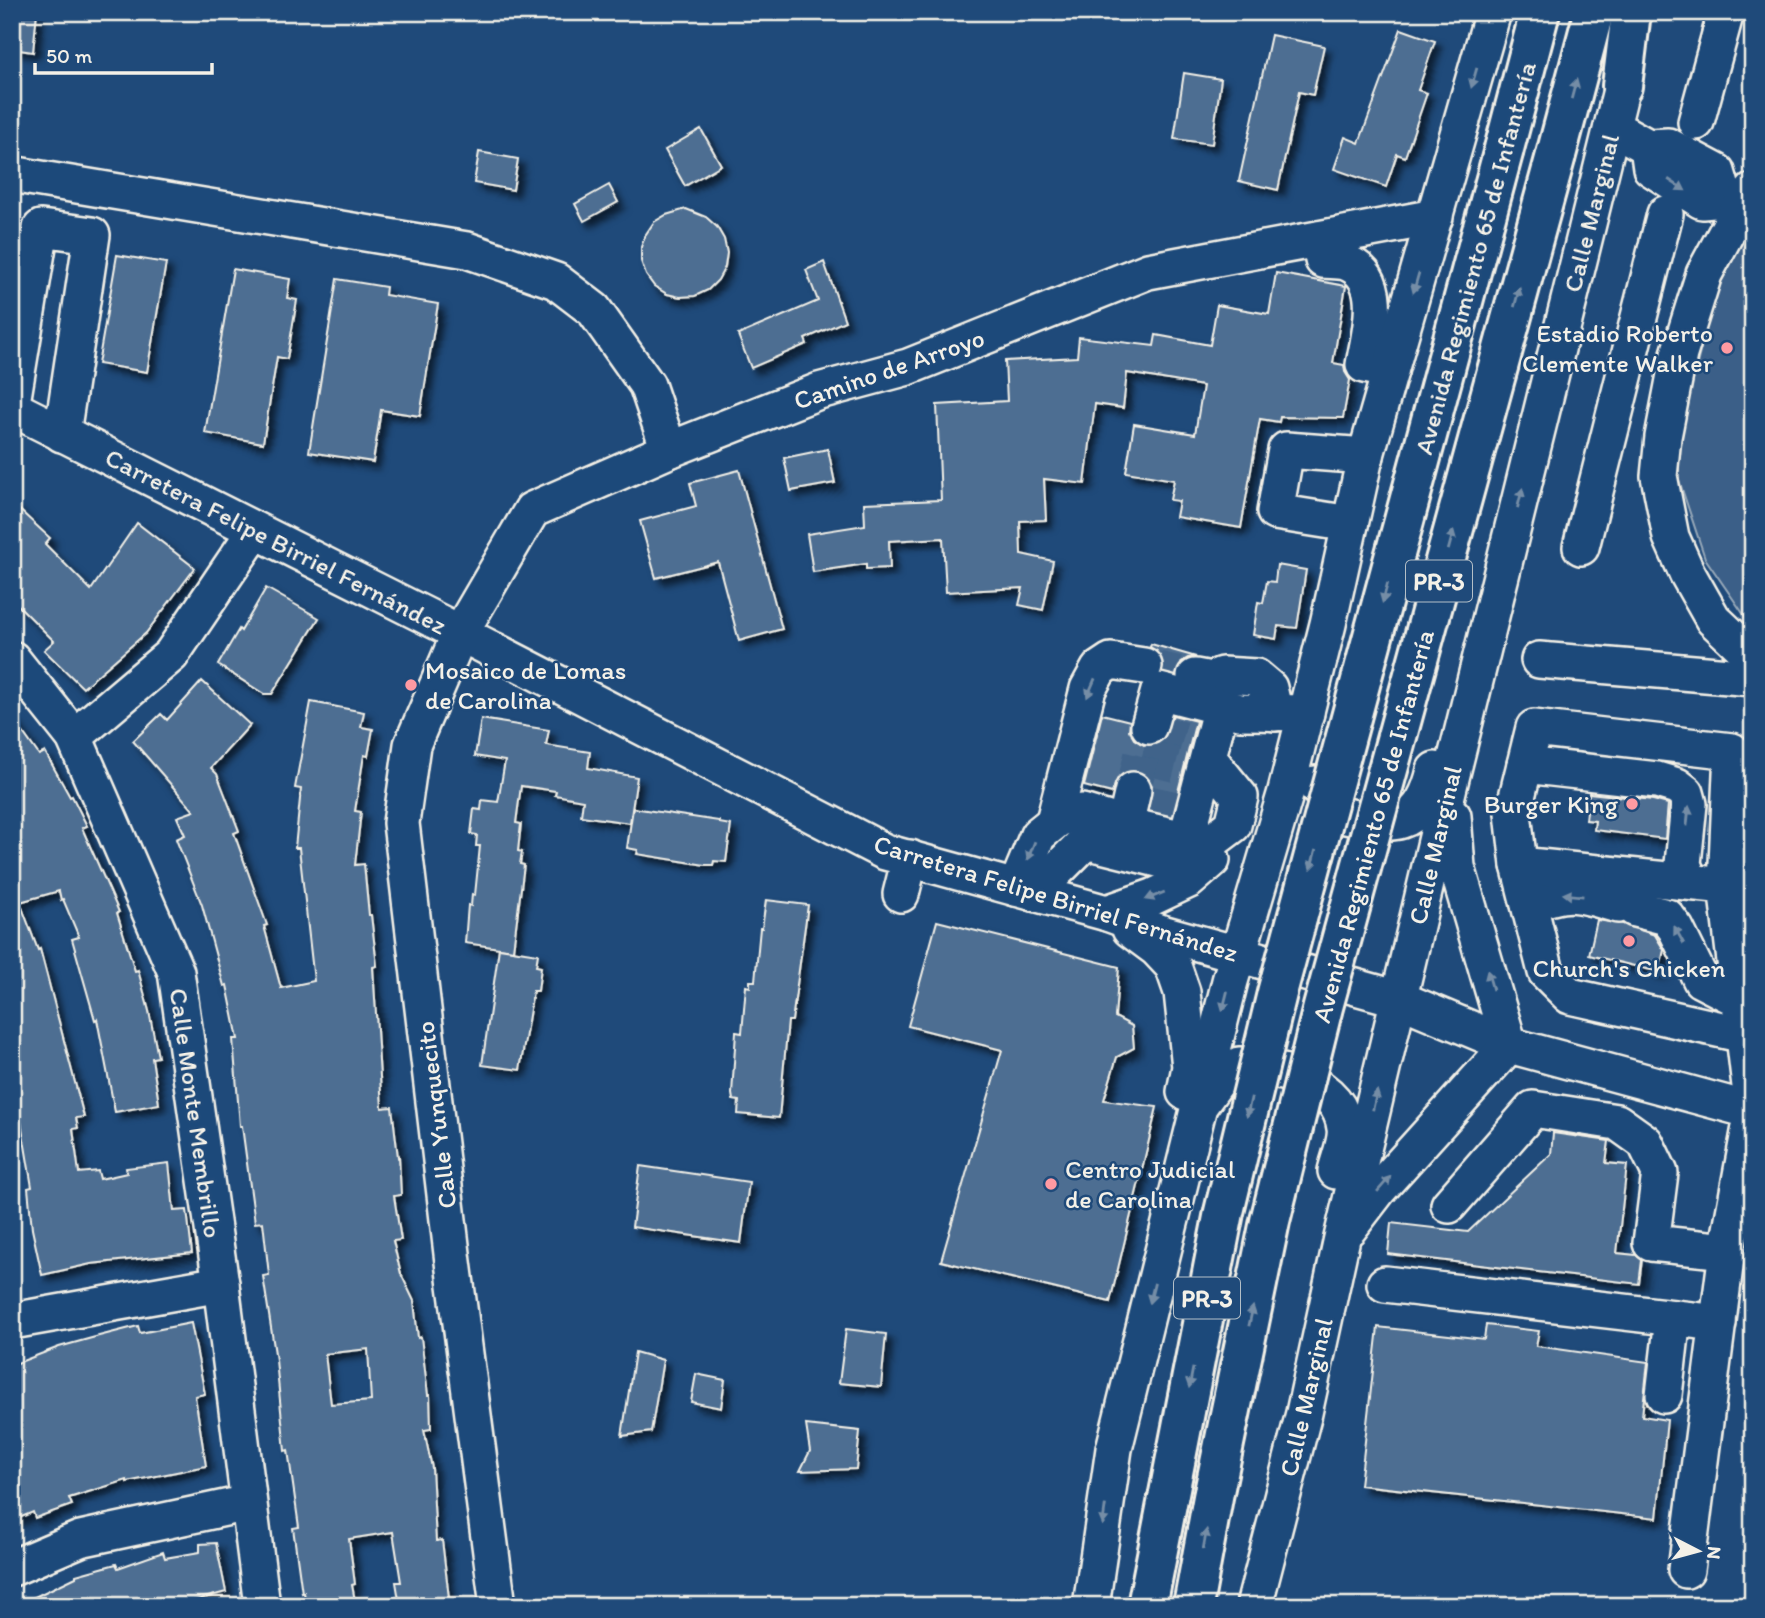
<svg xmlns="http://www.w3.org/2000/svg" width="1765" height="1618" viewBox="0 0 1765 1618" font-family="Itim,sans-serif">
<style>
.green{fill:#3a5f88;stroke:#97a8b8;stroke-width:2}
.building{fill:#4d6e92;stroke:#f4f1e8;stroke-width:2;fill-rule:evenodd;filter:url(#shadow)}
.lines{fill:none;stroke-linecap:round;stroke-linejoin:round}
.minor-tunnel{stroke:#3f638a;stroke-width:35;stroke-dasharray:35 18;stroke-linecap:butt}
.minor-casing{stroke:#f4f1e8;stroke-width:40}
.major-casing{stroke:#f4f1e8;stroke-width:44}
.minor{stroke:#1f4a7a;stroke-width:35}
.major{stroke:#1f4a7a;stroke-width:38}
.major-bridge-casing{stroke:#f4f1e8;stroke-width:44;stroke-linecap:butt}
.major-bridge{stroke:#1f4a7a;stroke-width:38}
.oneway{fill:#748da6}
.poi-dot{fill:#ff9aa2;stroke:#1f4a7a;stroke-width:2.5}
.labels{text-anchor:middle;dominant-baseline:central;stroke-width:5;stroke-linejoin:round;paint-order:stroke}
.shield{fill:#1f4a7a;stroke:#b4bfc7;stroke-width:2}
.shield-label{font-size:24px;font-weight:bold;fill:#f4f1e8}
.street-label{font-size:26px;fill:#f4f1e8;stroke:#1f4a7a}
.poi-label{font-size:26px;fill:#f4f1e8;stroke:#1f4a7a;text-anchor:end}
</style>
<defs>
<filter id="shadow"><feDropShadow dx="6" dy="6" stdDeviation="3.5" flood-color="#0009"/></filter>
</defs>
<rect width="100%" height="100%" fill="#1f4a7a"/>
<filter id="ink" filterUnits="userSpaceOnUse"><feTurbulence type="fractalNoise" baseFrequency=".0143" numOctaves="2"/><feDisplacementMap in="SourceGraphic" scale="14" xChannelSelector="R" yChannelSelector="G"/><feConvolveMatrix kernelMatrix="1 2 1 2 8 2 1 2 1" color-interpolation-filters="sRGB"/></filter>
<g filter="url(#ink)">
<!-- green -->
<polygon class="green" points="1753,210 1753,628 1705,558 1679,480 1679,437 1723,259"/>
<!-- building -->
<g class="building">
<polygon points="12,12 37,12 33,52 12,49"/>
<polygon points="1401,29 1435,41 1418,90 1427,93 1405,157 1397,154 1386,187 1334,169 1345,137 1359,143"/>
<polygon points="1271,35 1324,46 1313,95 1299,92 1278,190 1239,181"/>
<polygon points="1184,73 1221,79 1212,144 1174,139"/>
<polygon points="701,129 721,165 685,186 665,150"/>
<polygon points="479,152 518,159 513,190 474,183"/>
<polygon points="609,185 618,202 584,221 575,204"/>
<polygon points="686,209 706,217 717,227 724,239 727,253 725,267 718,280 708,290 695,296 680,297 667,294 654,286 646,275 641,261 641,247 646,234 654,222 666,215"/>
<polygon points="117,255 166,263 147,372 98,364"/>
<polygon points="824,262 845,321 805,339 807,344 751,368 738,335 818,301 806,270"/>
<polygon points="233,269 290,279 287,298 297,300 287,359 277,357 263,443 205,433"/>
<polygon points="1276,273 1346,286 1333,363 1344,365 1345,372 1350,380 1343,418 1280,417 1279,422 1260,419 1241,528 1176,517 1179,501 1170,500 1174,480 1126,472 1134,424 1195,434 1203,386 1127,373 1123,408 1095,404 1085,484 1044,479 1046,520 1020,521 1021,554 1053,561 1043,610 1019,605 1023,588 946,592 943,538 889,541 890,568 866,569 866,564 813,572 807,534 865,525 864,503 941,500 937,405 1007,401 1005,361 1077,357 1079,337 1154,346 1156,335 1210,345 1217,305 1269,314"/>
<polygon points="337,279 386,287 385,295 438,304 420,416 381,410 373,462 309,452"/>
<polygon points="828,449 835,483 791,491 784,458"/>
<polygon points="739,470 782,629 739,641 718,562 656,578 640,521 696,506 690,483"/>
<polygon points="12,503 50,538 45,544 91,590 137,523 195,568 146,633 83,688 44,650 54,641 12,599"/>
<polygon points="1277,565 1306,570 1297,628 1278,626 1276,639 1253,635 1258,602 1263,603 1267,581 1275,582"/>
<polygon points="266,588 319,618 272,694 264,694 218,665 239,629 241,631"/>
<polygon points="1151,644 1196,657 1188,658 1180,663 1175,674 1163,671 1162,658 1157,651 1150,647"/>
<path d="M202 681 250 725 211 768 217 774 239 831 234 833 267 925 264 926 281 988 314 981 299 848H295L301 789 295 788 311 702 364 712 361 727 373 729 368 756 364 755 355 811 361 812 355 865 364 864 369 915H371L377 966 373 967 382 1108 392 1107 398 1157 399 1156 401 1195 394 1196 401 1240 393 1241 401 1274 414 1301 418 1338 421 1337 428 1395H430L431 1429 424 1430 432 1468 436 1541 442 1540 450 1606H400L396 1582H401L393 1532 349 1539 355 1584 352 1585 356 1606H306L304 1592 302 1593 293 1528 299 1527 288 1450 285 1451 276 1360 263 1276 269 1275 263 1222 255 1223 242 1126H240L233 1039H238L227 985 224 986 202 905 176 839 185 835 177 817 194 811 133 741 161 714 167 720ZM368 1349 371 1401 331 1404 325 1354Z"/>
<polygon points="1102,714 1130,721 1129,730 1134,739 1144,745 1155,745 1163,740 1173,715 1196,721 1172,815 1149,810 1152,785 1147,776 1138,771 1128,771 1119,776 1112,793 1084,786"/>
<polygon points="12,717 39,755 45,752 70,797 72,796 87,826 82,828 119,912 117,913 135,971 138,970 149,1011 158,1057 152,1058 159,1104 115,1112 97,1019 95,1020 72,939 79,937 63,899 61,900 59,891 20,902 38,950 40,949 84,1117 76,1118 78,1128 73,1129 79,1173 98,1171 100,1179 127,1173 126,1168 169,1163 174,1211 187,1210 192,1253 91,1264 42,1275 32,1229 28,1188 32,1187 12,1068"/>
<polygon points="481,719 549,730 546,745 590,752 588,768 637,777 630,823 581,816 583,800 555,795 556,791 521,786 516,823 521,824 518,851 522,852 520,864 524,865 513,950 465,943 468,905 471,906 472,894 475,895 480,846 476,846 477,835 471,834 474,809 481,810 482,800 498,802 505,761 475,756"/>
<polygon points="1589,793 1653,800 1668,804 1665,839 1594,830 1595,821 1586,820"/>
<polygon points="633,808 719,821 719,823 731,825 726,862 714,861 713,865 705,865 637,854 638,850 627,848"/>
<polygon points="766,900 808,905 792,1021 788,1021 779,1118 738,1114 739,1101 733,1100 732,1094 736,1032 742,1033 746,986 750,987 750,981 755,981 760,928 762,928"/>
<polygon points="1597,920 1623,924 1655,935 1664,950 1659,972 1589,955"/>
<polygon points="937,921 1119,967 1115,1017 1132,1026 1134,1048 1117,1057 1104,1100 1157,1107 1110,1302 941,1261 1002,1050 908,1026"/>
<polygon points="499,948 538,954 536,966 541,967 538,991 533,991 520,1070 482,1065"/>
<polygon points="1553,1133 1609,1141 1606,1163 1627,1165 1617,1253 1636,1255 1642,1260 1639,1284 1388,1254 1391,1223 1468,1232 1551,1154"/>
<polygon points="640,1166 749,1182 741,1243 632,1227"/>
<polygon points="191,1323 205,1394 195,1396 206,1466 127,1482 127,1480 69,1498 72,1505 35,1518 33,1512 12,1521 12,1365 59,1347 99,1336 138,1326 140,1333"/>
<polygon points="1486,1325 1539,1331 1536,1346 1648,1362 1642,1416 1667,1420 1657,1518 1360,1485 1378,1327 1484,1339"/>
<polygon points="846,1329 886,1334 881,1387 839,1383"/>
<polygon points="635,1352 663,1360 651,1432 622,1436"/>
<polygon points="696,1374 725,1380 721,1408 691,1402"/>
<polygon points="806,1425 860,1431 856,1469 800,1471 810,1451"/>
<polygon points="216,1543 226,1592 175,1606 16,1606 76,1577 76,1575 116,1564 118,1568 163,1552 165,1558 200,1552 200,1544"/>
</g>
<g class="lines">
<!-- minor-tunnel -->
<g class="minor-tunnel">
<polyline points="1144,666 1195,677"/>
<polyline points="1149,730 1194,742"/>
<polyline points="1142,756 1188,768"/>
<polyline points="1133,790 1149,726"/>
<polyline points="1149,803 1177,809"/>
</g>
<!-- minor casing -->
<g class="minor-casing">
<g id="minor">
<polyline points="1696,122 1726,12"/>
<polyline points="1612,127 1648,147 1668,146 1717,172 1725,199 1739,209"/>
<polyline points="1648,147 1651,168 1702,201 1725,199"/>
<polyline points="17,175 467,250 556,281 594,310 647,385 669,450"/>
<polyline points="1753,191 1739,209 1704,274 1679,354 1663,437 1659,476 1671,537 1687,573 1713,619 1753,657"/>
<path d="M1319 239 1323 260C1332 261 1343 260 1350 264 1386 281 1369 335 1364 365L1390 371"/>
<polyline points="12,403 41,228 92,235 62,434"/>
<polyline points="12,408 460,633 885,852 1107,913 1162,933 1399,999 1509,1045 1753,1111"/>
<polyline points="1350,524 1275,512 1286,450 1366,456"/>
<polyline points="1581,547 1665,214"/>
<polyline points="12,659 74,737 176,972 221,1284 262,1606"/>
<polyline points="1539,660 1753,678"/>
<polyline points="1195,677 1211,680 1222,675 1256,677 1269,688 1275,713"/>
<polyline points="1149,726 1159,691 1240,712 1306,713"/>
<polyline points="74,737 171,655 255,531"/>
<polyline points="1525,765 1657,780 1677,786 1686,793 1689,804 1683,864 1690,882"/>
<path d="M1315 784 1337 814C1390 826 1420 834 1435 770"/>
<polyline points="1054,821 1088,689 1099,669 1111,661 1144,666"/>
<polyline points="1125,825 1133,790"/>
<polyline points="1519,865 1546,972 1570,996 1753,1037"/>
<polyline points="1016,888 1038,835 1058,819 1082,812 1125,825 1176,837 1187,837 1221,707"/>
<polyline points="1034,893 1086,841 1174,863 1193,855 1233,825 1240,797 1209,759"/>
<polyline points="901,894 910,858"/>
<path d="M1529 904C1572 889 1576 893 1618 905"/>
<polyline points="1635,909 1667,917 1676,929 1701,980 1740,1000"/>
<polyline points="1107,913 1153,897 1189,880 1212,860"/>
<polyline points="1130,929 1157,949 1173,966 1182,992 1190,1067 1185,1092"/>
<path d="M1202 1102 1218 1080 1239 1065C1278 1068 1339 1080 1345 1128 1347 1140 1339 1158 1336 1171"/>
<polyline points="1449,1205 1533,1109 1617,1122 1645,1142 1660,1173 1651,1243 1727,1251"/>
<polyline points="1349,1228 1379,1189 1509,1045 1457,867 1453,816"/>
<polyline points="1385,1284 1718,1323"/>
<polyline points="12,1321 221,1284"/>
<polyline points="1664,1395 1673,1318"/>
<polyline points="12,1568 80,1539 248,1503"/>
<polyline points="1686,1570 1727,1251 1753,1111 1726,886 1519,865 1513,813 1534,728 1732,751 1726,886 1753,890"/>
<polyline points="498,1606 453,1262 401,823 412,745 460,633 532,510 669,450 819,391 908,367 1148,271 1435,217"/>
<polyline points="1091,1606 1114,1449 1230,981 1285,795 1328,624 1364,462 1493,12"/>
<polyline points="1254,1606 1304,1413 1342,1238 1451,778 1622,86"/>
</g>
</g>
<!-- major casing -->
<g class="major-casing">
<g id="major">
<polyline points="1622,86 1631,12"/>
<polyline points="1504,149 1540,12"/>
<polyline points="1556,155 1594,12"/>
</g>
</g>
<!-- minor -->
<use href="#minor" class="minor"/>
<!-- major -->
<use href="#major" class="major"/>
<!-- major-bridge casing -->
<g class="major-bridge-casing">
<g id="major-bridge">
<polyline points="1147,1606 1224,1212 1277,993 1504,149"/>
<polyline points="1193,1606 1213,1497 1270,1221 1323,1007 1556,155"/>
</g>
</g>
<!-- major-bridge -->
<use href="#major-bridge" class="major-bridge"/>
</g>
<!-- one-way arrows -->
<defs><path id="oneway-solid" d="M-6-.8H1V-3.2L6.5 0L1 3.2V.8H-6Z" transform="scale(1.75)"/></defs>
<g class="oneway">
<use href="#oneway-solid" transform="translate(1474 78) rotate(106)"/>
<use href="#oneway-solid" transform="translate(1574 89) rotate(-75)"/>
<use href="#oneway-solid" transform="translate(1677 185) rotate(33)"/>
<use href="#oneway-solid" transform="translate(1416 283) rotate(106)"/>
<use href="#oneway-solid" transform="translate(1517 297) rotate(-75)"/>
<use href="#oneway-solid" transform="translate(1520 498) rotate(-76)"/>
<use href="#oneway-solid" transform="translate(1451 540) rotate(-75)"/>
<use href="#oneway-solid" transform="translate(1385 593) rotate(105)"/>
<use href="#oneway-solid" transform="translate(1091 688) rotate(113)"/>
<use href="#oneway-solid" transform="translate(1688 816) rotate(-84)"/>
<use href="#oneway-solid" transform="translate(1031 851) rotate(112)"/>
<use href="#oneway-solid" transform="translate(1313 860) rotate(105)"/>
<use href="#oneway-solid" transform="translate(1573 895) rotate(-174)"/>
<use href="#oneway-solid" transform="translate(1155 896) rotate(158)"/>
<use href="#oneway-solid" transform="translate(1679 935) rotate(-119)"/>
<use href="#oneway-solid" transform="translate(1490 980) rotate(-106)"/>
<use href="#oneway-solid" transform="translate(1225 1001) rotate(104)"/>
<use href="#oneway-solid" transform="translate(1375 1100) rotate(-77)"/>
<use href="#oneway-solid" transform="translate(1249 1107) rotate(103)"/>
<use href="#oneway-solid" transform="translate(1384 1184) rotate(-49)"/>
<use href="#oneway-solid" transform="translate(1152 1293) rotate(104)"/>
<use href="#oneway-solid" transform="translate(1251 1316) rotate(-78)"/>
<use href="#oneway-solid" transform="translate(1191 1378) rotate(101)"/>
<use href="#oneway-solid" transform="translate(1104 1515) rotate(98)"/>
<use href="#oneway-solid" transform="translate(1205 1539) rotate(-80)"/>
</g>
</g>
<!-- markers -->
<g class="poi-dot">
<circle cx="1727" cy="348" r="7"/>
<circle cx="411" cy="685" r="7"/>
<circle cx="1632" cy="804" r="7"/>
<circle cx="1629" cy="941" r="7"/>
<circle cx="1051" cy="1184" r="7"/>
</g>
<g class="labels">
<!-- shield labels -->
<g class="shield">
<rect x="1406" y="560.5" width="66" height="41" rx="5"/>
<rect x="1174" y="1277.5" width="66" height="41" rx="5"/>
</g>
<g class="shield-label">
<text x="1439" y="581">PR-3</text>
<text x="1207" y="1298">PR-3</text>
</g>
<!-- street labels -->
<g class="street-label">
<text transform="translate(1591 213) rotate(-76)">Calle Marginal</text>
<text transform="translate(1475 258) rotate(-75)">Avenida Regimiento 65 de Infantería</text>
<text transform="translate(889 369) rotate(-19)">Camino de Arroyo</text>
<text transform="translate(276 541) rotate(27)">Carretera Felipe Birriel Fernández</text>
<text transform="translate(1373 826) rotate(-75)">Avenida Regimiento 65 de Infantería</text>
<text transform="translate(1435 845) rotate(-77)">Calle Marginal</text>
<text transform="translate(1056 898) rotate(17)">Carretera Felipe Birriel Fernández</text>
<text transform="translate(196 1113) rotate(82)">Calle Monte Membrillo</text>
<text transform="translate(436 1115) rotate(-97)">Calle Yunquecito</text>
<text transform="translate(1306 1397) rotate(-77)">Calle Marginal</text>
</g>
<!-- poi labels -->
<g class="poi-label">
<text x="1713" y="333">Estadio Roberto<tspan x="1713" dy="30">Clemente Walker</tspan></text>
<text x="425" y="670" text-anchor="start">Mosaico de Lomas<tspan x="425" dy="30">de Carolina</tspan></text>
<text x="1618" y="804">Burger King</text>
<text x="1629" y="968" text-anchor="middle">Church's Chicken</text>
<text x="1065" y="1169" text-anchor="start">Centro Judicial<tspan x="1065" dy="30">de Carolina</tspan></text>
</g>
</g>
<!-- margin -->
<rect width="1765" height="1618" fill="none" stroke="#1f4a7a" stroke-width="42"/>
<rect x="21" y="21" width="1723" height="1576" fill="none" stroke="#f4f1e8" stroke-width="2.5" filter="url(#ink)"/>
<!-- north arrow -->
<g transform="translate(1698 1551) rotate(96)" stroke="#1f4a7a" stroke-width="5" paint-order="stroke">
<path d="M0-5L12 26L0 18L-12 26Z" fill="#f4f1e8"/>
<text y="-10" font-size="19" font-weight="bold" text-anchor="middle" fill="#f4f1e8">N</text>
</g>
<!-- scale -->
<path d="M35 63v10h177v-10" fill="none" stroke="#f4f1e8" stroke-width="3.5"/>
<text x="46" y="63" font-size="21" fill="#f4f1e8" stroke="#1f4a7a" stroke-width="5" paint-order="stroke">50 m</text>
</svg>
